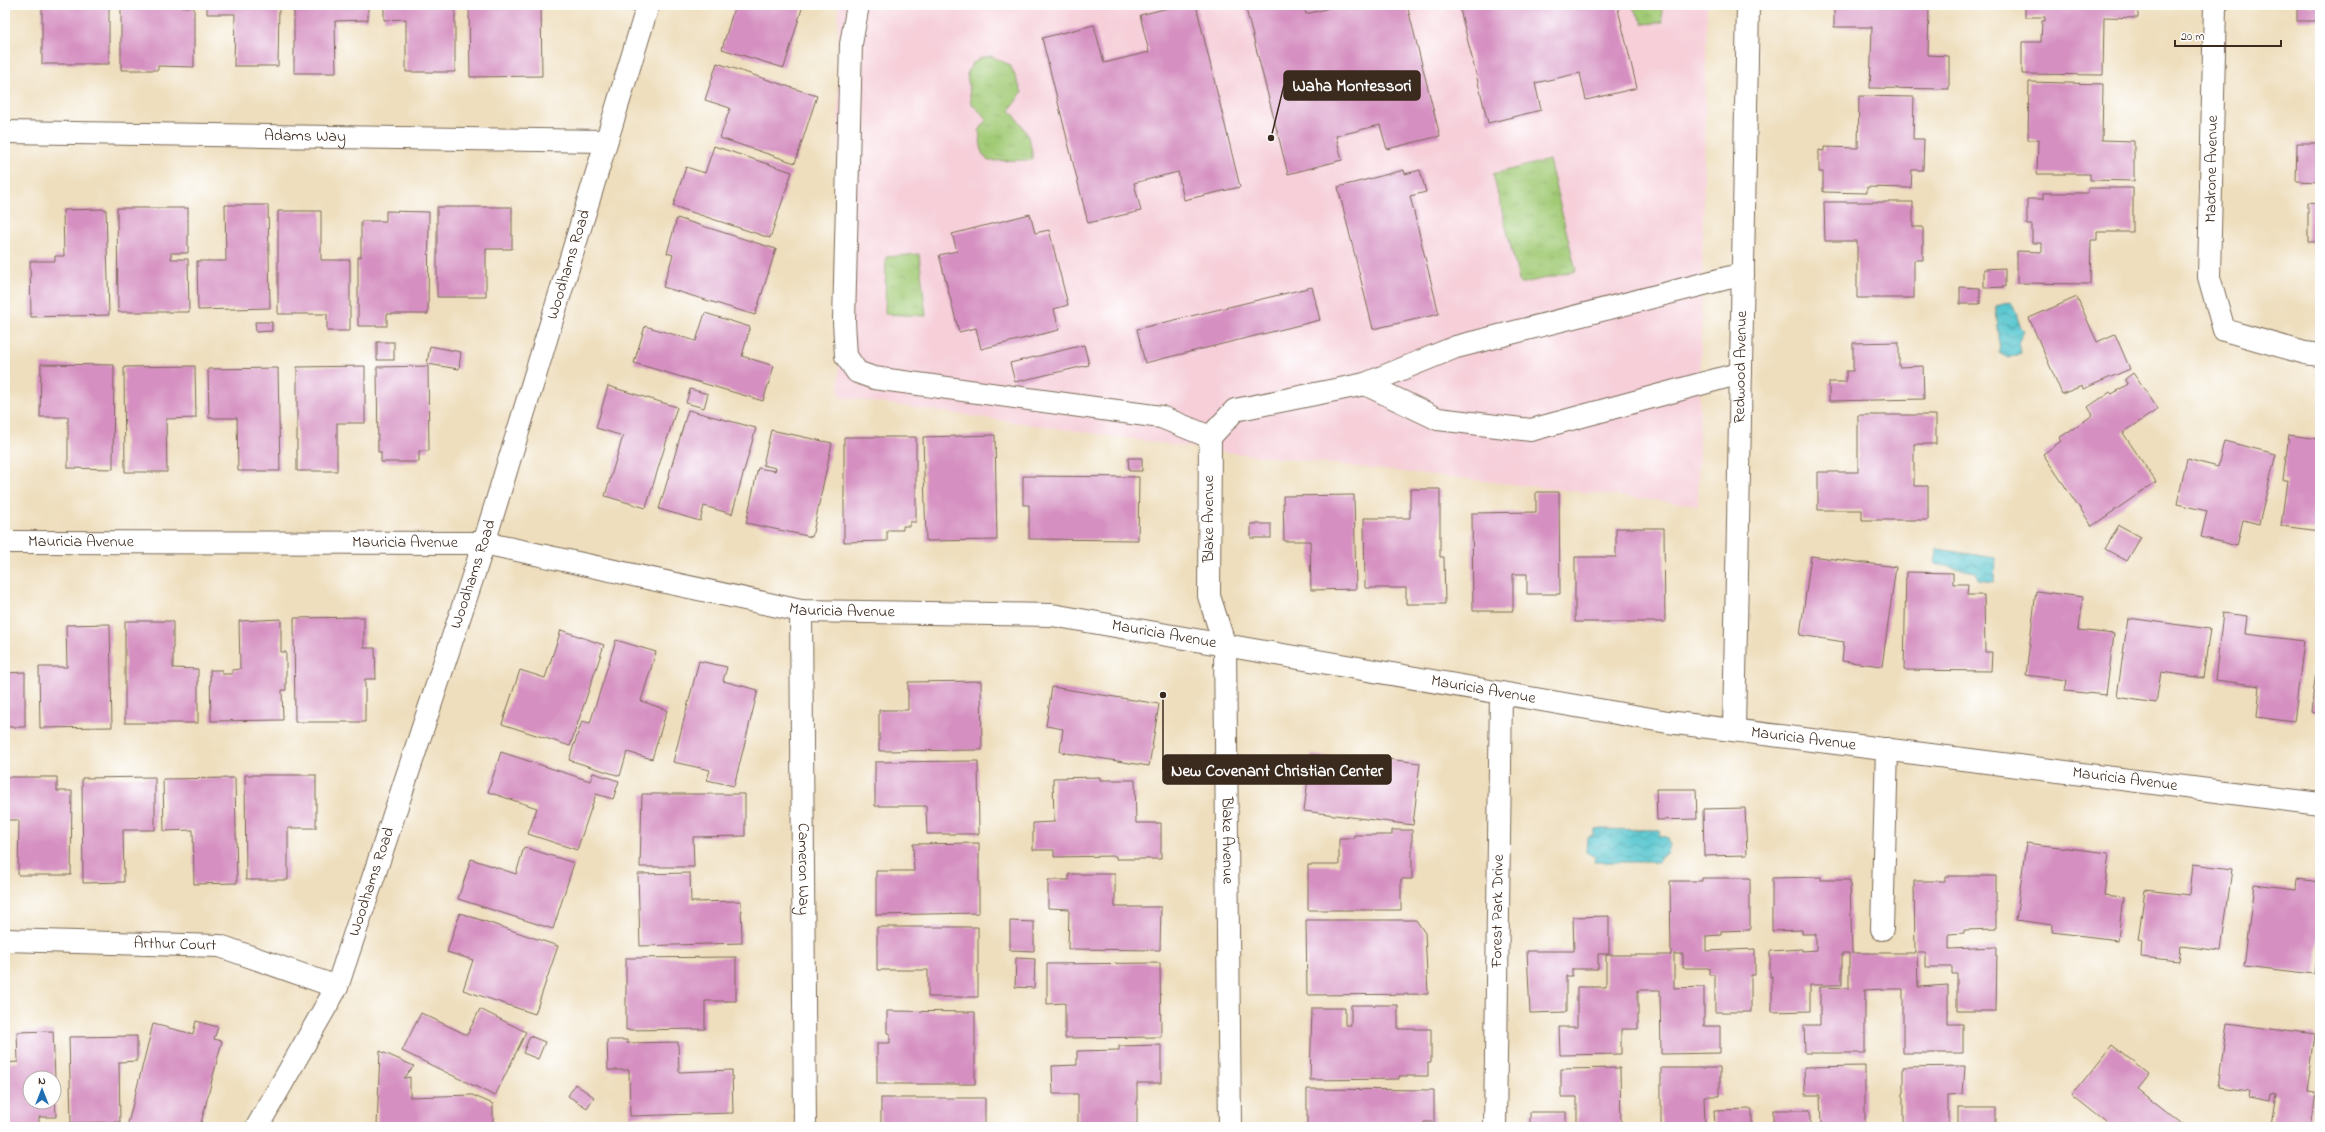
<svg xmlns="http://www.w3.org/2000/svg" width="2325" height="1132" viewBox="0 0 2325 1132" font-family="'Indie Flower',sans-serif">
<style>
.built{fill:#f6cfd9}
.park{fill:url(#park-tufts);stroke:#6e7a4a}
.water{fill:url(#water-waves);stroke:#4a7877}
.building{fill:#d590c1}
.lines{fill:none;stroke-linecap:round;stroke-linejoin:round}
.minor-casing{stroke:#7a6956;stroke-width:24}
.minor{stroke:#fff;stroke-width:22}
.labels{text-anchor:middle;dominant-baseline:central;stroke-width:4;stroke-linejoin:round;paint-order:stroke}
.street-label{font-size:16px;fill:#3b2a1e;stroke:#fff}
.leader{fill:none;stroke:#3b2a1e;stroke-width:1.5}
.callout-dot{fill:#3b2a1e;stroke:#fff;stroke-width:1.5}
.callout{fill:#3b2a1e;stroke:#3b2a1e;stroke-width:1.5}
.callout-label{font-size:17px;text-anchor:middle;font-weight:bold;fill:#fff}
</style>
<defs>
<pattern id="park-tufts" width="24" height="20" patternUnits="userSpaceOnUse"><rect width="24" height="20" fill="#a2cb76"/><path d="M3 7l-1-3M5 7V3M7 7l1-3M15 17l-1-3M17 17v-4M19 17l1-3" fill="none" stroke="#8cae66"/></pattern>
<pattern id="water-waves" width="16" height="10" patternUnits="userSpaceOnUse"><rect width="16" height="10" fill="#5ac7d0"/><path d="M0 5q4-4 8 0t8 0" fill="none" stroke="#4ca2a8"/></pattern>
</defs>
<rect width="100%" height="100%" fill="#fff"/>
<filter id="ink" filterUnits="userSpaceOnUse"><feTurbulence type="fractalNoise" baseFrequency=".025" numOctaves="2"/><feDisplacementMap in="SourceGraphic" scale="8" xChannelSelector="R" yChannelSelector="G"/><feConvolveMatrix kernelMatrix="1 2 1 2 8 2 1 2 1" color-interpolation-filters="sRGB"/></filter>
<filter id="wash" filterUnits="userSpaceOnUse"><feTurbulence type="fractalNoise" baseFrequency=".012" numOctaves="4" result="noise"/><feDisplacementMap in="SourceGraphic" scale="16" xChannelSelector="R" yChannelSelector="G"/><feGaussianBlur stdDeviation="0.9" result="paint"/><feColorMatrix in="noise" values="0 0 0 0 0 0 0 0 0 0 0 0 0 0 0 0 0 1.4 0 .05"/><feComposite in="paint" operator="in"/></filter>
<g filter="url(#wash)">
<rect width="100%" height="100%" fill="#eedebd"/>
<!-- built -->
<polygon class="built" points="838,5 1707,5 1698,505 1208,450 839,397"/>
<!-- park -->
<g class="park">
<polygon points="1631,5 1661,5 1663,22 1644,24"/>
<path d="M991 56 1010 65 1022 92 1010 110C1022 125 1033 139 1032 160L988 161 982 153 979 131 987 119 971 103 967 73 972 64 981 58Z"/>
<polygon points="1549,160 1576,271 1520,284 1493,174"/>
<polygon points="919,254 926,316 885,314 886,257"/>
</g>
<!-- water -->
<g class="water">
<path d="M2011 302C2018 312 2016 322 2024 331L2019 341 2021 353 2008 358 1999 353C2001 336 1996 322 1996 306Z"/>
<polygon points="1937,549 1995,558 1994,582 1978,580 1976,572 1935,564"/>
<polygon points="1595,829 1660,830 1659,835 1668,838 1670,845 1668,854 1659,857 1658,862 1594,862 1595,857 1586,852 1587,838 1593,836"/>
</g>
<g id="blocks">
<!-- building -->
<g class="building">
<rect x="42" y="5" width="67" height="59"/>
<polygon points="121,5 194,7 194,67 158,66 158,70 121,70"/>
<polygon points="207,5 279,5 278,66 234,66 235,14 207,14"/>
<polygon points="294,5 368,5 368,20 335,21 336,73 294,73"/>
<polygon points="384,5 455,5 455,72 406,72 406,19 384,20"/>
<polygon points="469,5 541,5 542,76 470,77"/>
<polygon points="735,5 803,5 784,68 722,49"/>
<polygon points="1180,5 1196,5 1240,187 1184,200 1178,172 1134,183 1141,211 1088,223 1042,38 1094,25 1104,63 1149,52 1140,15"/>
<polygon points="1245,5 1303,5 1306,14 1341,5 1407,5 1440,136 1387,149 1380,125 1336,136 1342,160 1288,174"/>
<polygon points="1459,5 1617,5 1637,88 1586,100 1580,73 1535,83 1541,110 1488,123"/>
<polygon points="1834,5 1929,5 1928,55 1949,56 1949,89 1870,88 1872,27 1834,27"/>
<polygon points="2025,5 2138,5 2138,18 2104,17 2103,75 2022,74 2022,42 2041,42 2042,21 2045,21 2045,17 2025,17"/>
<rect x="2297" y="5" width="23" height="16"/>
<polygon points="717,63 817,96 795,163 720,138 730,108 705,100"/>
<polygon points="2029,82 2103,84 2102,140 2134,141 2134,181 2090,180 2090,174 2037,174 2038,140 2028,140"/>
<polygon points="1859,96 1914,97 1913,139 1924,139 1923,170 1912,170 1911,188 1867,187 1867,193 1823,192 1823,172 1819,172 1819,150 1824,151 1824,147 1858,148"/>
<polygon points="2297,143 2320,143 2320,182 2296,181"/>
<polygon points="714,146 792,172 770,238 673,206 686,167 705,173"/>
<polygon points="1404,170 1405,174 1420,170 1426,192 1410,196 1439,314 1373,329 1338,187"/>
<polygon points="2088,188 2133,188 2133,232 2097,232 2097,240 2091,240 2090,284 2017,283 2017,251 2042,252 2042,243 2032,243 2032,225 2027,225 2027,199 2043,199 2043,193 2088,193"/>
<polygon points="1824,202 1913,202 1913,227 1923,227 1923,260 1914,260 1914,298 1857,298 1857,241 1825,241"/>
<polygon points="2308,202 2320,203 2320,242 2308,242"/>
<polygon points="225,205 268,205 270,308 198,310 197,261 226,261"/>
<polygon points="437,207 512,207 512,249 486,249 486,297 437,297"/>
<polygon points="117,208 188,208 188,253 171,253 171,259 188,259 189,312 118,312"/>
<polygon points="106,209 109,315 31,317 30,261 55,261 55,256 64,256 63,210"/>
<polygon points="278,211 321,211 321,260 350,260 350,331 327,331 327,314 278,314"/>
<polygon points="386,211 429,212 428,314 387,314 387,326 358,326 358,257 361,257 361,221 386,221"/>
<polygon points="1030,214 1035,233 1049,230 1068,305 1054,309 1059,330 981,349 976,328 959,332 939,255 957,251 952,234"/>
<polygon points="677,218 776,249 755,315 663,287 673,255 667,253"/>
<polygon points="2005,268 2005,287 1984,288 1984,269"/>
<polygon points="1312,287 1320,320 1145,363 1137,329"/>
<polygon points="1960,287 1980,288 1980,304 1960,304"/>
<polygon points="2077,297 2097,342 2115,334 2130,369 2083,389 2082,386 2062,394 2029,318"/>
<polygon points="705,313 750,327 742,356 774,366 763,401 634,363 645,326 696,341"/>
<polygon points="255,322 272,322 272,331 256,332"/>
<rect x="377" y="342" width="17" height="18"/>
<polygon points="1899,342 1899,367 1923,366 1924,399 1829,401 1829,382 1846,382 1846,371 1853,371 1853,343"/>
<polygon points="1084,345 1089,365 1015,382 1010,363"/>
<polygon points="430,346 461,352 459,369 427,364"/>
<polygon points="41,364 114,365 113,469 68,468 68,417 40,417"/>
<polygon points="195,366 196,418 166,419 167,472 125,472 124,367"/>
<polygon points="365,366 365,423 337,423 337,471 297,471 297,367"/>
<polygon points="428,366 429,451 419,451 419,462 381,462 381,452 378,452 377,367"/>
<polygon points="278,368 280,471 238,471 237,418 209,418 208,369"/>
<polygon points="2133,373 2158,409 2123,433 2156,482 2092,526 2043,454 2061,441 2059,438 2093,415 2088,407 2110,392 2112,394 2128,384 2125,379"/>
<polygon points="608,386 677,407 646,508 605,496 623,436 596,428"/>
<polygon points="690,389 708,394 704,408 686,403"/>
<polygon points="688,410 756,428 732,514 704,506 700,521 659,509"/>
<polygon points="1858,415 1936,415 1936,444 1914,444 1914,486 1928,486 1928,520 1862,520 1862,510 1818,510 1818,472 1858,472"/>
<polygon points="771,430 832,443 812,537 746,523 758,468 775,471 776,468 763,465"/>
<polygon points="995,435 997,540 926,541 923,437"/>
<polygon points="2289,435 2320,439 2320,531 2281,526 2287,480 2283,480"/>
<polygon points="844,437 916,437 916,522 910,522 910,526 903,526 903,530 887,530 887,541 844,542"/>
<polygon points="2224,441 2276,454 2259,524 2243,520 2237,546 2201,537 2207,511 2177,504 2187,459 2218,467"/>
<polygon points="1128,458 1142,458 1142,471 1129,471"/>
<polygon points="1023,476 1139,477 1138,540 1029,539 1029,505 1023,505"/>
<polygon points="1410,489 1440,489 1440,557 1444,557 1445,604 1406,604 1406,588 1365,588 1364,518 1410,518"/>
<polygon points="1536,492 1559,492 1560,594 1527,594 1527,574 1513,574 1513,611 1473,611 1472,513 1536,512"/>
<polygon points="1354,495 1356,589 1311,590 1310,541 1284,541 1283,496"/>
<rect x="1251" y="524" width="20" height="14"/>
<polygon points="2119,525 2141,537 2127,561 2105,549"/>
<polygon points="1616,528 1664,528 1665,622 1575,622 1575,557 1616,557"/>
<polygon points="1811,556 1896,567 1882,666 1842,661 1844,642 1800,635"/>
<polygon points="1906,572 1953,573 1953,584 1968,584 1967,595 1984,595 1985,652 1992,652 1991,671 1904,670"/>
<polygon points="2036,591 2083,597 2079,630 2114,634 2106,695 2065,691 2067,680 2026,675"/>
<polygon points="2223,613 2247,616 2245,634 2304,641 2294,722 2257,717 2260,686 2215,680"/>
<polygon points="364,617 364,648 375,648 376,679 365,679 365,722 295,722 294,618"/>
<polygon points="2128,618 2210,629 2203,678 2161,672 2156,703 2117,697"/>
<polygon points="281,619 281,652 286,652 286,690 282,690 283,720 211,721 210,670 222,670 222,674 232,674 232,670 240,669 239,621"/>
<polygon points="125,621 173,621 173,668 198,669 198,723 125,723"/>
<polygon points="110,624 112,727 40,728 39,667 67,667 66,625"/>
<polygon points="561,630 604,645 570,746 502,724 520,670 545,678"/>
<polygon points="616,640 656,652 641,701 667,710 652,759 627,752 620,776 569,760 582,721 590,723"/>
<polygon points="2319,646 2320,646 2320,714 2311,712"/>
<polygon points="699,661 727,667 723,681 758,690 734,786 707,780 710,770 673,762"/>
<polygon points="25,672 25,727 5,727 5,673"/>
<polygon points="981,681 982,750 879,751 879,710 908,710 908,682"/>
<polygon points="1052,687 1159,704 1149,766 1060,752 1063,729 1046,726"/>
<polygon points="501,752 590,781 593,773 619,781 613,799 596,794 577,850 528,834 537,808 488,792"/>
<polygon points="1311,755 1378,763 1378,758 1420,763 1413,825 1304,811"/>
<polygon points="978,761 979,834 927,834 926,806 875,806 875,762"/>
<polygon points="245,775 316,775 316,828 288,828 288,880 246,880"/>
<polygon points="5,777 57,777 57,791 72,791 71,875 18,875 19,820 5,820"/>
<polygon points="155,777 155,830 123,830 124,882 83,883 82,778"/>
<polygon points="1100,777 1100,780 1135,780 1136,823 1161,823 1161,859 1116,859 1116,856 1054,857 1054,850 1033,850 1033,823 1054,822 1053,778"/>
<polygon points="235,778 237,883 194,884 193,830 164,831 163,779"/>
<polygon points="1656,789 1696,789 1697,819 1657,820"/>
<polygon points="642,794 745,794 745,836 693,837 694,867 640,867"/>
<polygon points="1745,808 1747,855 1704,856 1703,809"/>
<polygon points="1392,830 1412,830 1412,879 1401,879 1401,910 1308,910 1308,865 1339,865 1339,838 1354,838 1354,835 1392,835"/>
<polygon points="979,843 979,913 876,915 876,871 914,871 913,844"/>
<polygon points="2026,843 2109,853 2104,895 2123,897 2118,940 2052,932 2053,925 2016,920"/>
<polygon points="524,847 574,863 553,929 458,899 471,859 516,874"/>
<polygon points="2193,864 2232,869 2221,951 2181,946 2179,961 2141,957 2142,941 2138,940 2145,890 2190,895"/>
<polygon points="690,873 691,902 741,901 742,943 640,946 638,874"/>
<polygon points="1069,874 1115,874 1115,907 1161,907 1160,950 1068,949 1069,909 1048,908 1048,880 1069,880"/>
<polygon points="1945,876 1996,876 1996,929 1964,930 1964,933 1949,934 1949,949 1997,947 1996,1011 1957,1011 1957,974 1952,974 1952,967 1926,967 1926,953 1917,953 1918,987 1948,985 1948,1024 1963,1024 1963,1053 1903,1053 1903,989 1883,989 1865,990 1865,1053 1805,1053 1804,1025 1820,1025 1820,987 1849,988 1849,953 1842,953 1842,985 1810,985 1810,1011 1772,1012 1772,976 1770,977 1770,951 1802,949 1802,951 1816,950 1816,934 1802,934 1802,930 1772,931 1772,878 1821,877 1821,880 1850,880 1852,953 1915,953 1914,881 1945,881"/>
<polygon points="1702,878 1750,878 1750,930 1721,931 1721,935 1706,936 1706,951 1755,949 1755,975 1751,975 1751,1012 1715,1012 1715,975 1709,975 1709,968 1683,968 1683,954 1674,954 1674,988 1704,987 1704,1026 1720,1026 1720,1053 1661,1054 1660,990 1638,990 1638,1029 1621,1029 1621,1054 1560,1055 1559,1027 1577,1027 1577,987 1606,987 1606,955 1671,955 1670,881 1702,881"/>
<polygon points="2297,879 2320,882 2320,931 2315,974 2244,966 2254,884 2296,889"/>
<polygon points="460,913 558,946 535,1014 463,990 473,960 447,952"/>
<polygon points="1609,916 1609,954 1598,954 1598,969 1572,969 1572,976 1566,976 1566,1012 1530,1013 1527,951 1574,951 1573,917"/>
<polygon points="1306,920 1416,920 1425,933 1428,994 1307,995"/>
<polygon points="1010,921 1034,922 1034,951 1010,950"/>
<polygon points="877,927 978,927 978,997 928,997 928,970 877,970"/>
<polygon points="736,957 736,1001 705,1001 705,1029 626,1030 626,958"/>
<polygon points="1016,958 1035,959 1034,988 1015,987"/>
<polygon points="1160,963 1161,1037 1065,1038 1065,1003 1047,1004 1047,964"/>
<polygon points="1351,1005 1398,1005 1398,1029 1431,1029 1431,1063 1428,1063 1428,1076 1399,1076 1399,1079 1310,1080 1312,1008 1345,1008 1345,1025 1351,1025"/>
<polygon points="480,1009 526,1032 495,1096 402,1051 421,1013 467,1035"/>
<polygon points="887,1011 975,1012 975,1084 877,1084 877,1043 890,1043 890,1033 887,1033"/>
<polygon points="196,1021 218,1027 214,1039 222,1041 200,1127 127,1127 153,1024 193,1034"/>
<polygon points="2227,1023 2315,1035 2307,1092 2314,1093 2309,1127 2272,1127 2277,1095 2272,1094 2271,1101 2248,1097 2249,1091 2218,1087"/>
<polygon points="53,1031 55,1078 30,1078 30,1102 54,1102 55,1089 56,1117 39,1117 39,1127 5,1127 5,1063 18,1062 17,1032"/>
<polygon points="137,1036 137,1061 119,1062 120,1122 71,1123 69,1037"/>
<polygon points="530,1036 545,1042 538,1059 523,1053"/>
<polygon points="607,1040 627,1040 627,1043 678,1042 679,1072 732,1070 733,1113 630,1116 629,1070 608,1070"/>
<polygon points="1161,1045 1161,1083 1137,1083 1137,1124 1078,1124 1078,1094 1053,1094 1052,1066 1077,1065 1077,1051 1119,1050 1119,1046"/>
<polygon points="2112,1045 2149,1074 2137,1089 2185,1127 2112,1127 2072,1095"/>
<polygon points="380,1051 414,1066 404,1078 410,1077 410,1097 472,1095 493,1104 493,1127 377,1127"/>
<polygon points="1865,1066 1865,1127 1821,1127 1820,1095 1805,1095 1804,1067"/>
<polygon points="1965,1066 1963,1094 1948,1095 1948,1127 1903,1127 1903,1067"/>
<polygon points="1620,1068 1621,1127 1577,1127 1577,1097 1561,1097 1561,1069"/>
<polygon points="1661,1068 1720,1068 1720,1096 1704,1096 1705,1127 1661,1127"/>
<polygon points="575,1084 594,1097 587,1108 568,1096"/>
<polygon points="1307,1089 1434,1090 1434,1122 1424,1122 1425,1127 1307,1127"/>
<rect x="881" y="1098" width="104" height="29"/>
<rect x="1958" y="1108" width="38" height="19"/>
<polygon points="1752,1109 1752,1127 1715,1127 1714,1110"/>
<rect x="1773" y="1110" width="37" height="17"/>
<rect x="1530" y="1112" width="36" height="15"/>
</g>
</g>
</g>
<g filter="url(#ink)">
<use href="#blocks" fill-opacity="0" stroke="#7a6956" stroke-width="1"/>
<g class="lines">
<!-- minor casing -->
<g class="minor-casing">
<g id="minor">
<polyline points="858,5 851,44 844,321 846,356 857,372 874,378 1161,417 1210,437"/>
<polyline points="2215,5 2209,277 2224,330 2305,353 2320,355"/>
<path id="s1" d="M5 132 605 141"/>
<polyline points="1741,373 1531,430 1438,419 1365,384 1456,347 1743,274"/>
<path id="s2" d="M1210 437 1209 596 1225 646 1230 1127"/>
<polyline points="1210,437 1235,410 1365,384"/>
<path id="s3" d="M5 542 484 543 801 611 1052 615 1668 722 2320 804"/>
<path id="s4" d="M801 611 805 1127"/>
<path id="s5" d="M1734 729 1748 5"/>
<polyline points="1882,929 1887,749"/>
<path id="s6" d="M5 940 220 946 337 987"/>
<path id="s7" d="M257 1127 337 987 484 543 648 5"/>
<path id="s8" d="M1495 1127 1501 694"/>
</g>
</g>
<!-- minor -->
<use href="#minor" class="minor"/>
</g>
</g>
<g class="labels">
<!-- street labels -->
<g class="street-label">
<text stroke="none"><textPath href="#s1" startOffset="300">Adams Way</textPath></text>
<text transform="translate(2212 169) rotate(-89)">Madrone Avenue</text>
<text stroke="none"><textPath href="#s7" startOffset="920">Woodhams Road</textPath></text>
<text stroke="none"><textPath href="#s5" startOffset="362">Redwood Avenue</textPath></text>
<text transform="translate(1209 519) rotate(-90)">Blake Avenue</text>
<text stroke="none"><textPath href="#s3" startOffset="76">Mauricia Avenue</textPath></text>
<text stroke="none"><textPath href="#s3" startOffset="400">Mauricia Avenue</textPath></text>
<text stroke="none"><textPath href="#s7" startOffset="596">Woodhams Road</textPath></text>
<text stroke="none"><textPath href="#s3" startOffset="844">Mauricia Avenue</textPath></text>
<text stroke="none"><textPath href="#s3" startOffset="1168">Mauricia Avenue</textPath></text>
<text stroke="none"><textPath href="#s3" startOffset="1492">Mauricia Avenue</textPath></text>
<text stroke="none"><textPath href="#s3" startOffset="1816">Mauricia Avenue</textPath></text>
<text stroke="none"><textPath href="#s3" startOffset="2140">Mauricia Avenue</textPath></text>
<text stroke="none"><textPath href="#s2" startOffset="406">Blake Avenue</textPath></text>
<text stroke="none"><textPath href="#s4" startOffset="258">Cameron Way</textPath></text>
<text stroke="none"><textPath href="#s7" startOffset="272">Woodhams Road</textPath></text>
<text stroke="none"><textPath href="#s8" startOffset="216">Forest Park Drive</textPath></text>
<text stroke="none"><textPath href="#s6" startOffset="170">Arthur Court</textPath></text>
</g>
</g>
<!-- callouts -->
<path class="leader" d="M1271 138L1284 85M1163 695L1163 770"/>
<g class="callout-dot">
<circle cx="1271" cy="138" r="4"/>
<circle cx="1163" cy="695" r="4"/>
</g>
<g class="callout">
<rect x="1284" y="71" width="136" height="29" rx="4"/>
<rect x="1163" y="755" width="228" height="29" rx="4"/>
</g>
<g class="callout-label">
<text x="1352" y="91">Waha Montessori</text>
<text x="1277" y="776">New Covenant Christian Center</text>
</g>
<!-- margin -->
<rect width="2325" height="1132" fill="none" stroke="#fff" stroke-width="20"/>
<!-- north arrow -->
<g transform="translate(42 1090)"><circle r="19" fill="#ffffff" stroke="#b1aaa5"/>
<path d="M0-3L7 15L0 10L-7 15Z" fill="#1f6fb2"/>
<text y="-6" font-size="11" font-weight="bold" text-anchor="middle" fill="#3b2a1e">N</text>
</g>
<!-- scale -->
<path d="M2175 40v6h106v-6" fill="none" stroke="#3b2a1e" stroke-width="2"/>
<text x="2181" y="40" font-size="12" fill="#3b2a1e" stroke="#ffffff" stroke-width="3" paint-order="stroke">20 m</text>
</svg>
